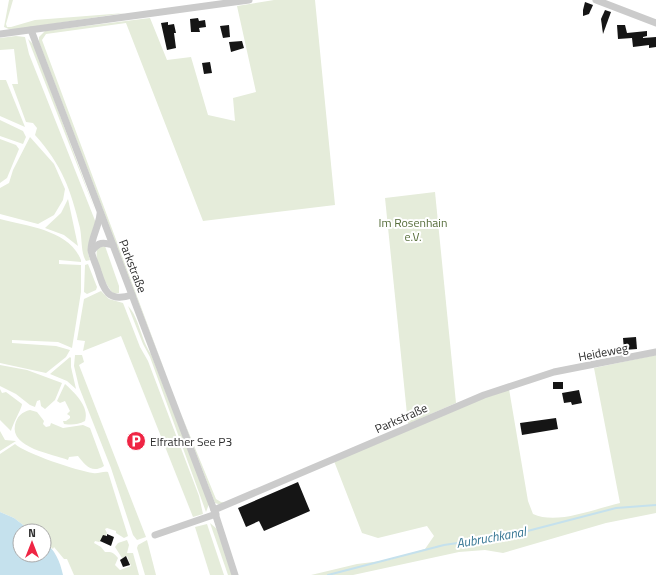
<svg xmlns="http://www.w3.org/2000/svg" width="656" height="575" viewBox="0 0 656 575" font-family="'Titillium Web',sans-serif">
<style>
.green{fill:#e5ecda}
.water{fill:#c5e1ed}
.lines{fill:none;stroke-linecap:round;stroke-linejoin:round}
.stream{stroke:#c5e1ed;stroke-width:2}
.building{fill:#151515}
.minor{stroke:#cbcbcb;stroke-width:7}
.labels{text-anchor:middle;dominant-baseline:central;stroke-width:4;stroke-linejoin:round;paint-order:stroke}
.park-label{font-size:12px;fill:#556c39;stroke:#fff}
.street-label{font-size:12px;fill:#2e2e2e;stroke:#fff}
.poi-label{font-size:12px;fill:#2e2e2e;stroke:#fff;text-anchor:start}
.water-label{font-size:13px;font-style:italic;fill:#377794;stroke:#fff}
</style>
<rect width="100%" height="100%" fill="#fff"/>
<!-- green -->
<g class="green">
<polygon points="9,0 13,0 6,24 7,27 11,27 35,20 125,13 11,30 4,27"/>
<polygon points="274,0 315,0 335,205 203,221 126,23 46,34 42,40 177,404 216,499 221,502 229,503 221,505 215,503 39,42 39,37 45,31 150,18 167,60 191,57 208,115 235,121 233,98 256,92 237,6"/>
<path d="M16 36 25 37 29 54 96 223 88 253 90 260 86 261C81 254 82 238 80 228 71 190 62 165 35 135L37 128 33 123 26 122 12 84H18L14 49 0 50V38Z"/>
<polygon points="28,39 34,45 96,213"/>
<polygon points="0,80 6,80 25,127 0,116"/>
<polygon points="0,120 23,131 26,137 23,144 0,136"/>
<polygon points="30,137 54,164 65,189 63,200 54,215 38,224 0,214 0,188 9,183 13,170"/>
<polygon points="0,139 16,145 19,149 7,178 0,183"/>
<polygon points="435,192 456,403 408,424 385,198"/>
<polygon points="68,199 78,246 64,235 45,228 61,213"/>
<path d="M0 219C27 226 69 230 81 260V262L59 260V264L81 265V292L72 348 58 342 12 340V343L56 346 70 350 66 357 46 373 0 363Z"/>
<path d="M105 246 119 286V293L114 294C106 287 92 258 98 248Z"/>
<polygon points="88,264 97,287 96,290 87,294 84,292 85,265"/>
<polygon points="101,291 109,299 123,303 140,347 148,361 199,496 203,514 193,517 121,336 83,351 85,341 77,340 84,299"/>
<path d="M128 306C139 317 141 340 151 354L209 504 206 512 150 357 143 344Z"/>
<polygon points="75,355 82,355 84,362 79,365 146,537 137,540 133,535 111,468 79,387 74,366"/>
<path d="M656 355V513L606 523 503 553 485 550 459 552 353 575H311L357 564 389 560 425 549 434 536 427 526 378 538 362 533 334 461 483 398 509 389 528 501 533 514C557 525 594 509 620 503L594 368Z"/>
<polygon points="70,357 71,358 71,367 76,389 67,381 50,374"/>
<polygon points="0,365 27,370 62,383 55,400 45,409 41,406 40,400 37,401 35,407 30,405 16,394 0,386"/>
<path d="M65 384C74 392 90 407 85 421 77 425 72 425 64 424L63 421H66L70 418V416L67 414 70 411 65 401 60 403 57 401Z"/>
<path d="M0 389 2 393 6 392 22 404C22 408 13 423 11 431L0 420Z"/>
<path d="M30 410 37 412 44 421 43 424 46 427 50 426 51 423 63 428 83 425 90 428 104 466C92 474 85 465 78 456L69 457 68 460C53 454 10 448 15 425 17 416 22 412 30 410Z"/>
<polygon points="0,431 5,440 16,441 0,451"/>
<path d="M15 444C24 453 78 471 93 473 98 474 103 471 108 472L128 536 124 538 116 533V531L107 528 105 529 107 533 104 540 99 542 95 541 94 543 101 547 105 552C112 552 113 552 118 558L115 565 120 570 131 566 127 556 122 558 115 547 118 543 127 540 129 545 127 553H133L139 575H74L67 559H64L54 547 53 549 44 541V531H31L14 518 0 512V454Z"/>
<polygon points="210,523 217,529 232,575 228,575"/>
<polygon points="207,524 224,575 210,575 195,527"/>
<polygon points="147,540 156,575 145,575 137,548 138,545"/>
</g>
<!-- water -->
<path class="water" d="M0 512 14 518 31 531H20V555H44V541C55 550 60 561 63 575H0Z"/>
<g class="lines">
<!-- stream -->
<polyline class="stream" points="328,575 444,545 512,535 616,508 656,505"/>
</g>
<!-- building -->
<g class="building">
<polygon points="585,2 593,5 589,14 583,16 583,10"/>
<polygon points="605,10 611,12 603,34 601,19"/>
<polygon points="198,18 199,21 205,20 206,27 199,28 200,32 191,32 190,19"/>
<polygon points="168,22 168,25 174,24 176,33 174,33 176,48 167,50 161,23"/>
<polygon points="229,25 230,37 223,38 220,26"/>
<polygon points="617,25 625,25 627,33 647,31 647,36 643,37 643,38 656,37 656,47 649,48 649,45 633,47 632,38 618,39"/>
<polygon points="242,41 244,48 231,52 229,42"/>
<polygon points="210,62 212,73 204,74 202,63"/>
<polygon points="636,337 637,349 624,350 623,338"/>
<rect x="553" y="382" width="10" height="7"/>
<polygon points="579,390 582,403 572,405 571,402 564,403 562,393"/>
<polygon points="556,418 558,429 522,435 520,423"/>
<polygon points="298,482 310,511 264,531 259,521 246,527 238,508"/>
<polygon points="107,534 114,537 111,546 100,541 103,535 107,536"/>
<polygon points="126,556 130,565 123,567 120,560"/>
</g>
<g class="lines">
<!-- minor -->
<g class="minor">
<polyline points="596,0 656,23"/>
<polyline points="31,30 214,510 235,575"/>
<polyline points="0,34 249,0"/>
<path d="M100 214C99 226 91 238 91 250 92 257 96 264 98 271 104 290 108 303 132 295"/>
<path d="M92 251C98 242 103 242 113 245"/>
<polyline points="214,510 484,395 554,372 656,352"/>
<polyline points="155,535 216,514"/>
</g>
</g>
<!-- icons -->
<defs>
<g id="parking-disc" transform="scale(1)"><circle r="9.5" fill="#ef2544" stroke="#fff"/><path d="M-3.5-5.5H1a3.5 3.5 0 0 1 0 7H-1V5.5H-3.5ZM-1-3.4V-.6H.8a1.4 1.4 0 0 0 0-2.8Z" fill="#fff"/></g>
</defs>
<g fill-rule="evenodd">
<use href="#parking-disc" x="136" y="441"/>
</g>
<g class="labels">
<!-- park labels -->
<g class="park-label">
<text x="413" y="222">Im Rosenhain<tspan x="413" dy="14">e.V.</tspan></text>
</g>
<!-- street labels -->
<g class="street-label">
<text transform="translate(133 266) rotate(69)">Parkstraße</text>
<text transform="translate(603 352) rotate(-11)">Heideweg</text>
<text transform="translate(401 418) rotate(-24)">Parkstraße</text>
</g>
<!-- poi labels -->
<g class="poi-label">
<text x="150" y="441">Elfrather See P3</text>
</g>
<!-- water labels -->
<g class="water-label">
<text transform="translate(491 537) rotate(-10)">Aubruchkanal</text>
</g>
</g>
<!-- north arrow -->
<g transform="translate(32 543)"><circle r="19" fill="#ffffff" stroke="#ababab"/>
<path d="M0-3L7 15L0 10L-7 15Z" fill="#ef2544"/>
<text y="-6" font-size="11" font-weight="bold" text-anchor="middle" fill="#2e2e2e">N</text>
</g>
</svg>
